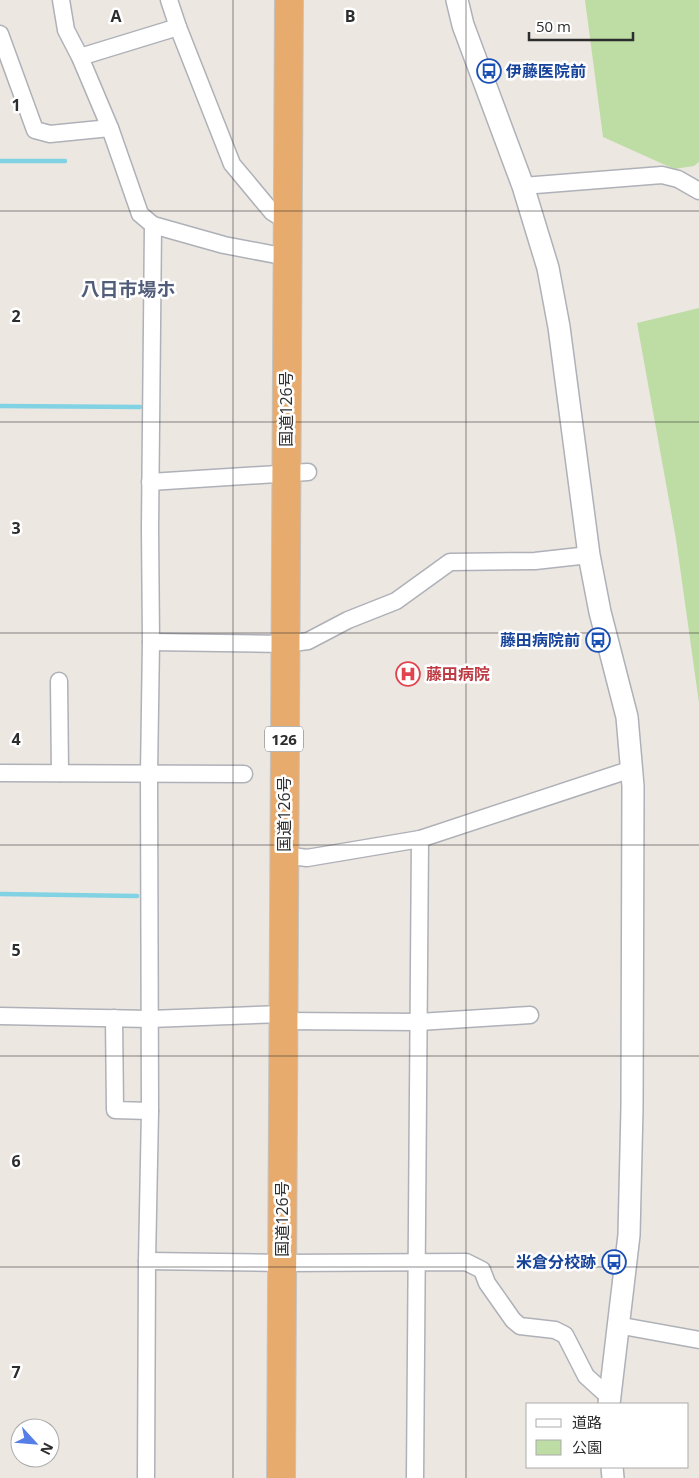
<svg xmlns="http://www.w3.org/2000/svg" width="699" height="1478" viewBox="0 0 699 1478" font-family="'Open Sans','Noto Sans JP',sans-serif">
<style>
.green{fill:#bddda5}
.lines{fill:none;stroke-linecap:round;stroke-linejoin:round}
.stream{stroke:#81d2e3;stroke-width:4.5}
.minor-casing{stroke:#aeb1b8;stroke-width:19}
.tertiary-casing{stroke:#aeb1b8;stroke-width:24}
.trunk-casing{stroke:#c4c4c4;stroke-width:30}
.minor{stroke:#fff;stroke-width:16}
.tertiary{stroke:#fff;stroke-width:21}
.trunk{stroke:#e8ab6e;stroke-width:28}
.grid{fill:none;stroke:#2d2d2d;stroke-width:1;stroke-opacity:0.55}
.labels{text-anchor:middle;dominant-baseline:central;stroke-width:5;stroke-linejoin:round;paint-order:stroke}
.shield{fill:#fff;stroke:#6c6c6c;stroke-width:1}
.shield-label{font-size:15px;font-weight:bold;fill:#2d2d2d}
.transit-label{font-size:16px;font-weight:bold;fill:#164399;stroke:#fff;text-anchor:end}
.street-label{font-size:16px;fill:#2d2d2d;stroke:#fff}
.health-label{font-size:16px;font-weight:bold;fill:#be3a42;stroke:#fff;text-anchor:start}
.quarter-label{font-size:19px;font-weight:bold;fill:#525d7a;stroke:#fff}
.grid-label{font-size:16px;text-anchor:middle;font-weight:bold;fill:#2d2d2d;stroke:#fff;stroke-width:5;stroke-linejoin:round;paint-order:stroke}
</style>
<rect width="100%" height="100%" fill="#ede7e2"/>
<!-- green -->
<g class="green">
<polygon points="585,0 699,0 699,162 694,166 674,169 603,137"/>
<polygon points="699,308 699,703 676,539 637,323"/>
</g>
<g class="lines">
<!-- stream -->
<g class="stream">
<polyline points="0,161 65,161"/>
<polyline points="0,406 140,407"/>
<polyline points="0,894 137,896"/>
</g>
<!-- minor casing -->
<g class="minor-casing">
<g id="minor">
<polyline points="61,0 66,30 80,57 110,128 140,214 153,225 224,245 287,257"/>
<polyline points="169,0 178,27 232,164 272,212 288,222"/>
<polyline points="0,34 35,130 50,134 110,128"/>
<polyline points="80,57 178,27"/>
<polyline points="523,186 662,175 678,179 699,191"/>
<polyline points="150,482 308,472"/>
<polyline points="151,642 285,644 308,641 348,620 396,601 450,562 535,561 589,555"/>
<polyline points="59,681 60,773"/>
<polyline points="0,773 244,774"/>
<polyline points="284,855 307,858 420,839 632,769"/>
<polyline points="0,1016 150,1019 283,1014"/>
<polyline points="114,1018 115,1110 150,1111"/>
<polyline points="283,1021 419,1022 530,1015"/>
<polyline points="147,1261 282,1263 466,1262 482,1270 487,1283 513,1320 520,1326 555,1330 565,1335 586,1376 608,1396"/>
<polyline points="617,1325 699,1340"/>
<polyline points="146,1478 147,1261 150,1111 149,774 151,642 150,528 153,225"/>
<polyline points="415,1478 420,839"/>
</g>
</g>
<!-- tertiary casing -->
<g class="tertiary-casing">
<g id="tertiary">
<polyline points="457,0 463,25 523,186 548,268 559,327 589,555 600,612 627,717 633,786 632,1108 629,1235 609,1404"/>
<polyline points="612,1467 613,1478"/>
</g>
</g>
<!-- trunk casing -->
<g class="trunk-casing">
<polyline id="trunk" points="281,1478 289,0"/>
</g>
<!-- minor -->
<use href="#minor" class="minor"/>
<!-- tertiary -->
<use href="#tertiary" class="tertiary"/>
<!-- trunk -->
<use href="#trunk" class="trunk"/>
</g>
<!-- grid -->
<path class="grid" d="M233 0V1478M466 0V1478M0 211H699M0 422H699M0 633H699M0 845H699M0 1056H699M0 1267H699"/>
<!-- icons -->
<defs>
<g id="bus-ring" transform="scale(1.25)"><circle r="9.5" fill="#fff" stroke="#1a4fb4" stroke-width="1.5"/><path d="M-5-6H5V4H4V6H2V4H-2V6H-4V4H-5ZM-3.5-4V0h7V-4ZM-3.5 1.2v1.5H-2V1.2ZM2 1.2v1.5H3.5V1.2Z" fill="#1a4fb4"/></g>
<g id="hospital-ring" transform="scale(1.25)"><circle r="9.5" fill="#fff" stroke="#e0444e" stroke-width="1.5"/><path d="M-5-5h3v3.5h4V-5h3V5h-3V1.5h-4V5h-3Z" fill="#e0444e"/></g>
</defs>
<g fill-rule="evenodd">
<use href="#bus-ring" x="489" y="71"/>
<use href="#bus-ring" x="598" y="640"/>
<use href="#hospital-ring" x="408" y="674"/>
<use href="#bus-ring" x="614" y="1262"/>
</g>
<g class="labels">
<!-- shield labels -->
<rect class="shield" x="265" y="726.5" width="38" height="25" rx="4"/>
<g class="shield-label">
<text x="284" y="739">126</text>
</g>
<!-- transit labels -->
<g class="transit-label">
<text x="506" y="71" text-anchor="start">伊藤医院前</text>
<text x="580" y="640">藤田病院前</text>
<text x="596" y="1262">米倉分校跡</text>
</g>
<!-- street labels -->
<g class="street-label">
<text transform="translate(286 409) rotate(-90)">国道126号</text>
<text transform="translate(284 814) rotate(-90)">国道126号</text>
<text transform="translate(282 1219) rotate(-90)">国道126号</text>
</g>
<!-- health labels -->
<g class="health-label">
<text x="426" y="674">藤田病院</text>
</g>
<!-- quarter labels -->
<g class="quarter-label">
<text x="128" y="289">八日市場ホ</text>
</g>
</g>
<g class="grid-label">
<text x="116" y="22">A</text>
<text x="350" y="22">B</text>
<text x="16" y="111">1</text>
<text x="16" y="322">2</text>
<text x="16" y="534">3</text>
<text x="16" y="745">4</text>
<text x="16" y="956">5</text>
<text x="16" y="1167">6</text>
<text x="16" y="1378">7</text>
</g>
<!-- legend -->
<rect x="526" y="1403" width="162" height="65" fill="#ffffff" stroke="#ababab"/>
<rect x="536" y="1419" width="25" height="8" fill="#ffffff" stroke="#ababab"/>
<text x="572" y="1428" font-size="15" fill="#2d2d2d">道路</text>
<rect x="536" y="1440" width="25" height="15" fill="#bddda5" stroke="#ababab"/>
<text x="572" y="1453" font-size="15" fill="#2d2d2d">公園</text>
<!-- north arrow -->
<g transform="translate(35 1443) rotate(116)"><circle r="24" fill="#ffffff" stroke="#ababab"/>
<path d="M0-4L9 19L0 12L-9 19Z" fill="#557ee7"/>
<text y="-8" font-size="14" font-weight="bold" text-anchor="middle" fill="#2d2d2d">N</text>
</g>
<!-- scale -->
<path d="M529 32v8h104v-8" fill="none" stroke="#2d2d2d" stroke-width="2.5"/>
<text x="536" y="32" font-size="15" fill="#2d2d2d" stroke="#ffffff" stroke-width="4" paint-order="stroke">50 m</text>
</svg>
